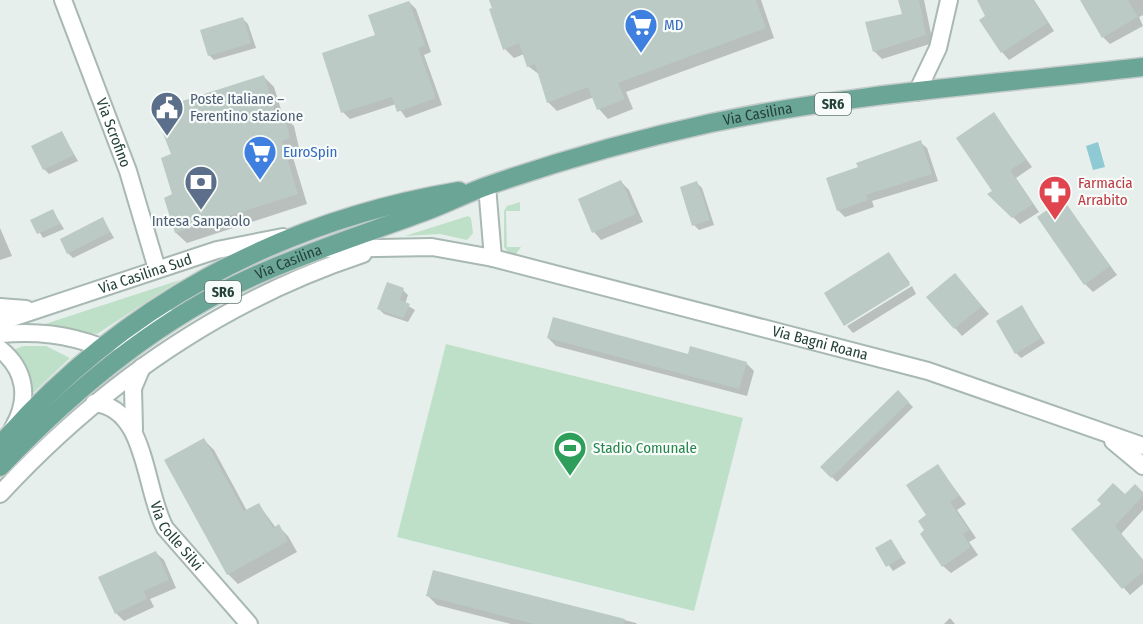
<svg xmlns="http://www.w3.org/2000/svg" width="1143" height="624" viewBox="0 0 1143 624" font-family="'Fira Sans Condensed',sans-serif">
<style>
.green{fill:#bfe0c8}
.water{fill:#8ec9d4}
.shadow{fill:#0003}
.building{fill:#bbcac4}
.lines{fill:none;stroke-linecap:round;stroke-linejoin:round}
.street-casing{stroke:#a8b8b2;stroke-width:20}
.primary-casing{stroke:#c2cac8;stroke-width:21}
.street{stroke:#fff;stroke-width:16}
.primary{stroke:#6aa596;stroke-width:18}
.labels{text-anchor:middle;dominant-baseline:central;stroke-width:4.5;stroke-linejoin:round;paint-order:stroke}
.shield{fill:#f7fbf9;stroke:#637a73;stroke-width:1.5}
.shield-label{font-size:14px;font-weight:bold;fill:#24423a}
.shop-label{font-size:15px;fill:#366cbe;stroke:#f7fbf9;text-anchor:start}
.service-label{font-size:15px;fill:#4e5e75;stroke:#f7fbf9;text-anchor:start}
.street-label{font-size:15px;fill:#24423a;stroke:#f7fbf9}
.health-label{font-size:15px;fill:#be3a42;stroke:#f7fbf9;text-anchor:start}
.leisure-label{font-size:15px;fill:#27864d;stroke:#f7fbf9;text-anchor:start}
</style>
<rect width="100%" height="100%" fill="#e6efeb"/>
<!-- green -->
<g class="green">
<polygon points="520,202 520,211 506,211 507,247 521,247 516,254 510,254 504,247 504,211 507,206"/>
<polygon points="468,216 471,218 473,233 467,240 440,234 405,236"/>
<polygon points="180,280 97,334 42,325"/>
<polygon points="446,344 743,418 694,611 397,537"/>
<polygon points="23,346 46,346 70,358 32,394 29,393 11,351"/>
</g>
<!-- water -->
<polygon class="water" points="1098,142 1105,167 1093,170 1086,146"/>
<!-- shadow -->
<g class="shadow">
<polygon points="490,0 761,0 774,38 626,92 633,109 608,119 599,109 594,97 557,111 548,102 540,75 528,66 524,54 514,58 505,49"/>
<polygon points="899,0 924,0 933,43 882,59 874,51 904,15"/>
<polygon points="979,0 1034,0 1054,31 1009,60 1002,52"/>
<polygon points="1082,0 1143,0 1143,15 1139,17 1143,26 1110,44 1103,37"/>
<polygon points="409,2 416,9 431,52 424,55 442,105 406,118 396,104 350,119 343,112"/>
<polygon points="243,19 248,24 256,48 214,60 209,55"/>
<polygon points="264,77 274,87 283,116 294,126 299,148 291,151 307,204 187,243 176,233 165,199 174,195 173,155"/>
<polygon points="994,114 1032,167 1016,178 1039,212 1020,224 990,194 994,191"/>
<polygon points="62,133 78,161 49,174 44,169"/>
<polygon points="920,142 927,148 938,181 872,201 874,207 845,217 838,210 860,168"/>
<polygon points="621,182 629,190 643,222 601,240 594,232"/>
<polygon points="697,183 702,188 714,225 699,230 694,225"/>
<polygon points="1063,201 1117,275 1093,292 1085,284"/>
<polygon points="53,211 64,229 43,238 32,220"/>
<polygon points="103,219 114,238 73,258 68,253"/>
<polygon points="0,228 12,256 0,260"/>
<polygon points="889,254 910,283 845,324"/>
<polygon points="962,283 989,314 962,336 955,328"/>
<polygon points="912,286 916,294 853,333 847,326"/>
<polygon points="403,290 408,295 405,304 415,310 408,322 384,314 379,309"/>
<polygon points="1022,307 1045,343 1021,358 1016,353"/>
<polygon points="548,338 746,363 754,371 747,396 556,346"/>
<polygon points="898,392 913,407 837,482 822,467"/>
<polygon points="204,440 214,450 247,511 259,505 276,528 278,526 288,536 297,552 238,584 228,574"/>
<polygon points="938,466 966,504 957,510 976,538 969,542 978,555 951,573 943,566 928,516"/>
<polygon points="1143,494 1143,510 1121,534 1143,560 1143,584 1130,595 1073,529 1125,496"/>
<polygon points="890,541 906,563 893,571 877,549"/>
<polygon points="156,553 164,560 176,588 150,599 154,607 124,621 116,613"/>
<polygon points="434,572 636,623 637,624 511,624 437,605 428,596"/>
<polygon points="950,618 955,624 944,624"/>
</g>
<!-- building -->
<g class="building">
<polygon points="489,0 756,0 766,28 618,83 625,99 597,110 588,87 547,103 535,64 527,67 519,43 503,50 489,9 492,8"/>
<polygon points="898,0 919,0 926,35 873,52 865,22 902,14"/>
<polygon points="977,0 1033,0 1048,23 1001,53 979,20 985,16"/>
<polygon points="1080,0 1128,0 1138,17 1102,38"/>
<polygon points="409,1 425,45 418,48 436,98 397,112 392,97 341,113 322,53 375,35 368,15"/>
<polygon points="243,17 251,43 208,56 200,30"/>
<polygon points="264,75 276,115 284,114 290,138 282,141 298,194 175,233 164,198 172,194 161,158 171,154 154,110"/>
<polygon points="994,112 1026,160 1010,170 1033,204 1012,218 987,194 992,191 956,138"/>
<polygon points="62,131 74,155 43,170 31,146"/>
<polygon points="921,140 932,174 866,195 868,200 837,211 826,178 858,167 856,163"/>
<polygon points="621,180 636,214 592,233 578,199"/>
<polygon points="697,181 710,220 692,226 680,187"/>
<polygon points="1063,199 1110,266 1084,285 1037,217"/>
<polygon points="53,209 60,224 37,234 30,220"/>
<polygon points="103,217 110,232 67,254 60,239"/>
<polygon points="889,252 910,285 844,326 824,293"/>
<polygon points="955,273 982,306 954,329 926,297"/>
<polygon points="387,282 404,288 400,300 410,304 403,318 377,309"/>
<polygon points="1022,305 1041,338 1015,354 996,321"/>
<polygon points="553,317 688,354 690,346 747,362 739,389 547,338"/>
<polygon points="898,390 909,402 831,478 820,467"/>
<polygon points="204,438 244,511 259,503 273,528 279,524 288,541 227,575 164,460"/>
<polygon points="938,464 959,496 950,502 969,530 963,534 971,547 942,567 920,534 924,530 918,521 926,515 906,485"/>
<polygon points="1113,483 1125,494 1135,484 1143,492 1143,496 1115,526 1143,560 1143,572 1122,589 1071,529 1101,504 1097,500"/>
<polygon points="891,539 902,557 886,567 875,548"/>
<polygon points="156,551 169,580 144,591 147,599 115,614 98,577"/>
<polygon points="433,570 625,619 624,624 534,624 426,596"/>
</g>
<g class="lines">
<!-- street casing -->
<g class="street-casing">
<g id="street">
<path id="s1" d="M63 0 128 171 157 269"/>
<polyline points="917,92 938,48 949,0"/>
<polyline points="487,186 493,258"/>
<path id="s2" d="M324 249 432 247 493 258 928 371 1143 446"/>
<polyline points="0,307 26,309"/>
<path id="s3" d="M0 322 217 250 283 237"/>
<path d="M0 334C37 331 66 334 101 347L168 317"/>
<path d="M0 349C26 370 30 399 13 428"/>
<path id="s4" d="M94 403C147 407 144 490 165 528L249 624"/>
<polyline points="134,429 133,388 142,367"/>
<polyline points="1113,441 1143,466"/>
<path d="M0 494C101 385 221 301 363 254"/>
</g>
</g>
<!-- primary casing -->
<g class="primary-casing">
<g id="primary">
<path d="M0 445C120 307 279 221 459 191"/>
<path id="s5" d="M0 467C71 392 157 320 252 277 307 252 364 234 421 213 444 205 466 193 490 185 562 160 637 139 711 123 853 93 999 84 1143 67"/>
</g>
</g>
<!-- street -->
<use href="#street" class="street"/>
<!-- primary -->
<use href="#primary" class="primary"/>
</g>
<!-- icons -->
<defs>
<g id="supermarket-pin" transform="scale(1.725)"><path d="M0 17L-7.5 6A9.5 9.5 0 1 1 7.5 6Z" fill="#3f7fe0" stroke="#f7fbf9"/><path d="M-6-5.5h2.5l.6 2H6L4.5 2H-2.5L-4.4-4H-6ZM-1.5 3.2a1.3 1.3 0 1 0 .1 0ZM3 3.2a1.3 1.3 0 1 0 .1 0Z" fill="#fff"/></g>
<g id="civic-pin" transform="scale(1.725)"><path d="M0 17L-7.5 6A9.5 9.5 0 1 1 7.5 6Z" fill="#5c6f8a" stroke="#f7fbf9"/><path d="M-.6-6.5H3V-4.5H.6V-3L4-1V1h2V6H-6V1h2V-1L-.6-3ZM-1.2 2.5V6h2.4V2.5Z" fill="#fff"/></g>
<g id="bank-pin" transform="scale(1.725)"><path d="M0 17L-7.5 6A9.5 9.5 0 1 1 7.5 6Z" fill="#5c6f8a" stroke="#f7fbf9"/><path d="M-6-4H6V4H-6ZM0-2.3a2.3 2.3 0 1 0 0 4.6a2.3 2.3 0 1 0 0-4.6Z" fill="#fff"/></g>
<g id="pharmacy-pin" transform="scale(1.725)"><path d="M0 17L-7.5 6A9.5 9.5 0 1 1 7.5 6Z" fill="#e0444e" stroke="#f7fbf9"/><path d="M-2-6h4v4h4v4h-4v4h-4v-4h-4v-4h4Z" fill="#fff"/></g>
<g id="stadium-pin" transform="scale(1.725)"><path d="M0 17L-7.5 6A9.5 9.5 0 1 1 7.5 6Z" fill="#2e9e5b" stroke="#f7fbf9"/><path d="M0-5a6.5 5 0 1 0 0 10a6.5 5 0 1 0 0-10ZM-3.5-1.8h7v3.6h-7Z" fill="#fff"/></g>
</defs>
<g fill-rule="evenodd">
<use href="#supermarket-pin" x="641" y="25"/>
<use href="#civic-pin" x="167" y="108"/>
<use href="#supermarket-pin" x="260" y="152"/>
<use href="#bank-pin" x="201" y="182"/>
<use href="#pharmacy-pin" x="1055" y="192"/>
<use href="#stadium-pin" x="570" y="448"/>
</g>
<g class="labels">
<!-- shield labels -->
<g class="shield">
<rect x="815" y="93" width="36" height="22" rx="4.5"/>
<rect x="205" y="281" width="36" height="22" rx="4.5"/>
</g>
<g class="shield-label">
<text x="833" y="104">SR6</text>
<text x="223" y="292">SR6</text>
</g>
<!-- shop labels -->
<g class="shop-label">
<text x="664" y="25">MD</text>
<text x="283" y="152">EuroSpin</text>
</g>
<!-- service labels -->
<g class="service-label">
<text x="190" y="99">Poste Italiane –<tspan x="190" dy="17">Ferentino stazione</tspan></text>
<text x="201" y="221" text-anchor="middle">Intesa Sanpaolo</text>
</g>
<!-- street labels -->
<g class="street-label">
<text stroke="none"><textPath href="#s5" startOffset="850">Via Casilina</textPath></text>
<text stroke="none"><textPath href="#s1" startOffset="142">Via Scrofino</textPath></text>
<text stroke="none"><textPath href="#s5" startOffset="357">Via Casilina</textPath></text>
<text stroke="none"><textPath href="#s3" startOffset="153">Via Casilina Sud</textPath></text>
<text stroke="none"><textPath href="#s2" startOffset="508">Via Bagni Roana</textPath></text>
<text stroke="none"><textPath href="#s4" startOffset="165">Via Colle Silvi</textPath></text>
</g>
<!-- health labels -->
<g class="health-label">
<text x="1078" y="183">Farmacia<tspan x="1078" dy="17">Arrabito</tspan></text>
</g>
<!-- leisure labels -->
<g class="leisure-label">
<text x="593" y="448">Stadio Comunale</text>
</g>
</g>
</svg>
